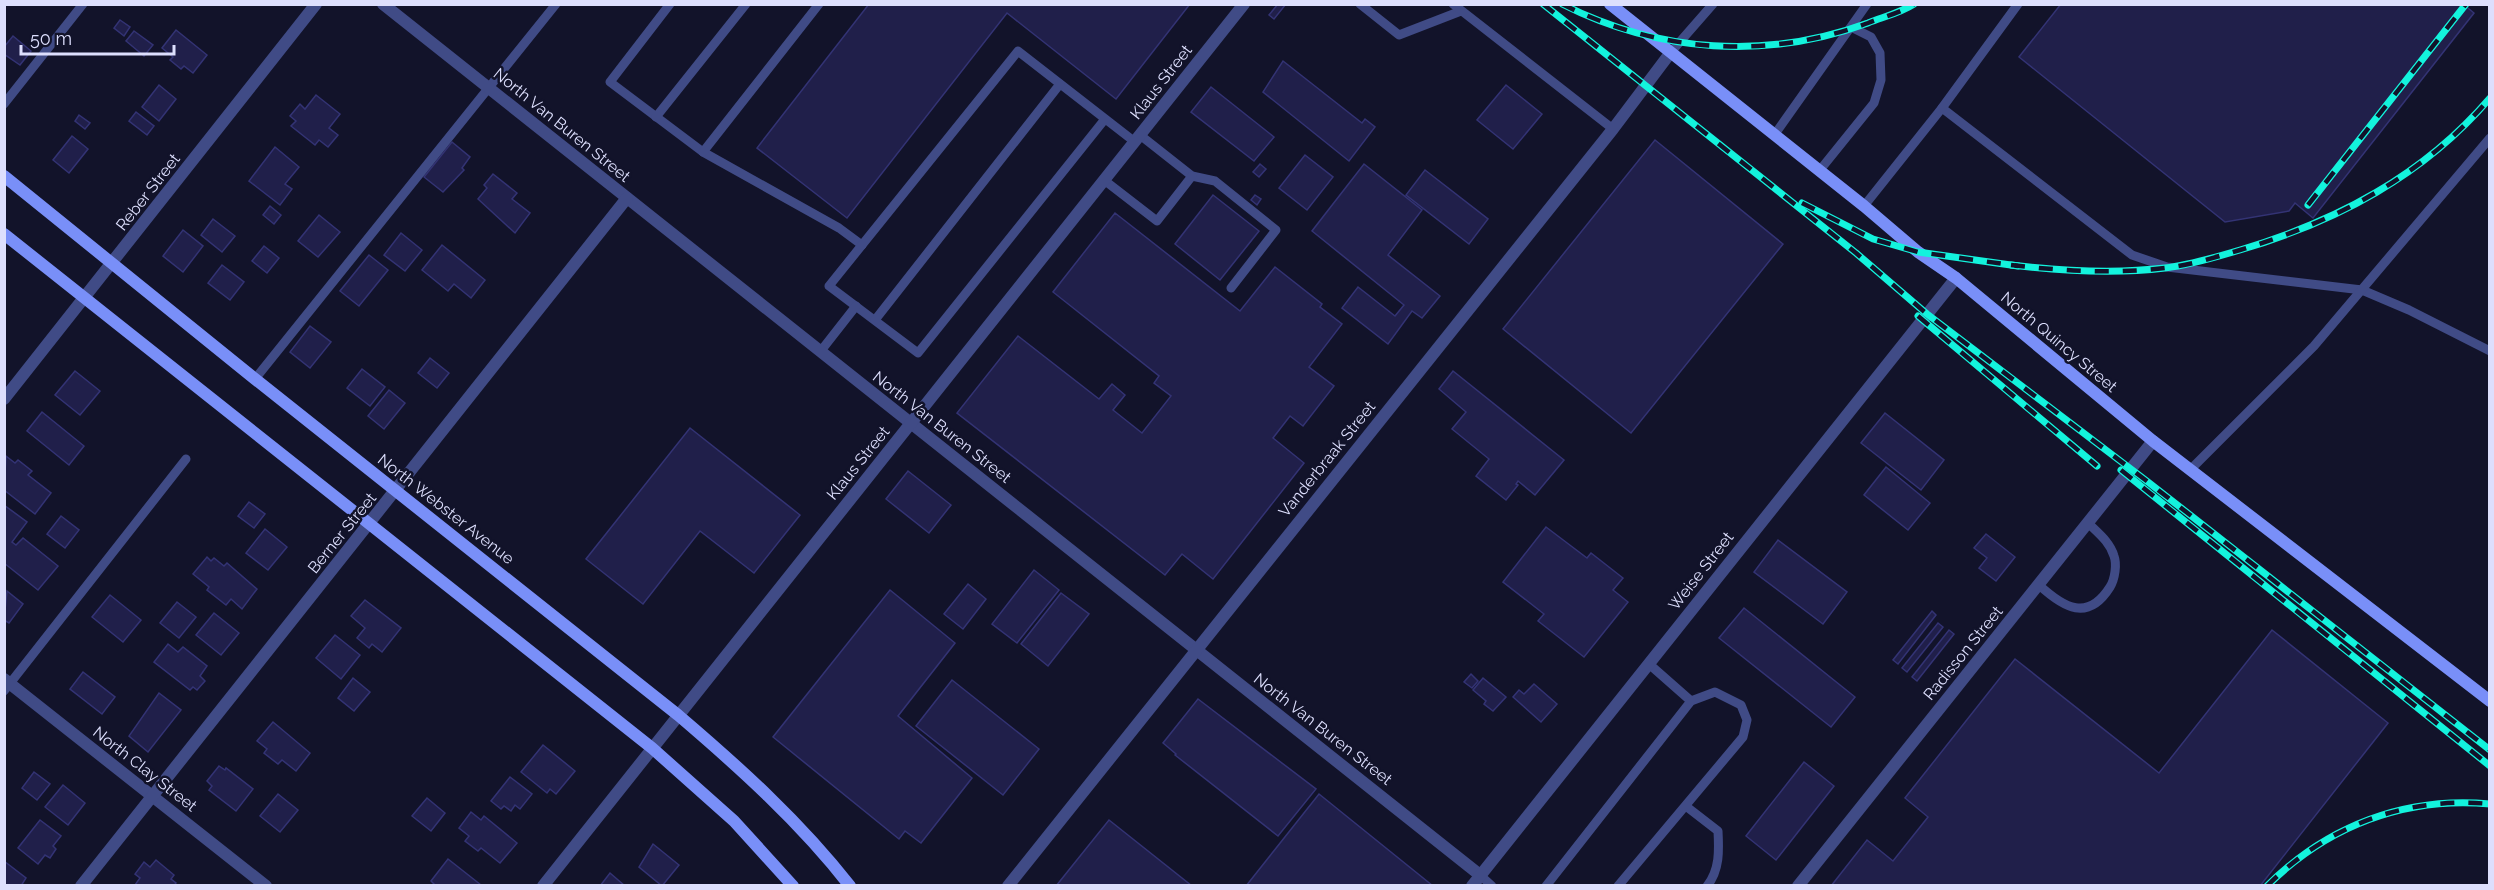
<svg xmlns="http://www.w3.org/2000/svg" width="2494" height="890" viewBox="0 0 2494 890" font-family="Raleway,sans-serif">
<style>
.building{fill:#201f4a;stroke:#333374;stroke-width:1.5}
.lines{fill:none;stroke-linecap:round;stroke-linejoin:round}
.lane{stroke:#404b86;stroke-width:9}
.street{stroke:#404b86;stroke-width:12}
.secondary{stroke:#798ff8;stroke-width:12}
.rail-casing{stroke:#13f3dd;stroke-width:7}
.rail{stroke:#12132a;stroke-width:4.5;stroke-dasharray:14;stroke-linecap:butt}
.labels{text-anchor:middle;dominant-baseline:central;stroke-width:5;stroke-linejoin:round;paint-order:stroke}
.street-label{font-size:16px;fill:#dddffd;stroke:#12132a}
</style>
<rect width="100%" height="100%" fill="#12132a"/>
<!-- building -->
<g class="building">
<polygon points="869,4 1190,4 1116,99 1007,13 847,218 757,148"/>
<polygon points="1278,4 1286,4 1274,19 1269,15"/>
<polygon points="2061,4 2463,4 2474,13 2313,218 2295,203 2289,211 2225,222 2019,57"/>
<polygon points="120,20 130,27 124,36 114,28"/>
<polygon points="176,30 207,55 193,73 184,66 181,69 170,60 173,57 162,48"/>
<polygon points="134,31 153,45 144,56 126,41"/>
<polygon points="13,36 31,51 20,65 4,54 4,47"/>
<polygon points="1283,61 1362,123 1365,119 1375,127 1349,161 1263,92"/>
<polygon points="159,85 176,99 159,121 142,107"/>
<polygon points="1506,85 1542,114 1513,149 1477,120"/>
<polygon points="1211,87 1274,137 1254,161 1191,112"/>
<polygon points="316,95 340,114 329,128 338,135 328,147 319,140 315,145 291,126 296,121 290,116 300,104 305,109"/>
<polygon points="136,112 154,126 147,135 129,121"/>
<polygon points="79,115 90,123 85,129 75,121"/>
<polygon points="72,136 88,149 69,173 53,160"/>
<polygon points="1655,140 1783,244 1631,433 1503,329"/>
<polygon points="452,142 470,157 462,168 464,170 443,192 424,177"/>
<polygon points="275,147 299,167 285,184 292,189 280,205 249,181"/>
<polygon points="1305,155 1333,177 1307,210 1279,188"/>
<polygon points="1260,164 1266,169 1259,177 1253,172"/>
<polygon points="1364,164 1422,210 1388,255 1440,296 1422,318 1412,311 1388,344 1342,308 1358,287 1395,316 1404,305 1312,231"/>
<polygon points="1425,170 1488,219 1469,244 1406,195"/>
<polygon points="493,174 517,193 512,199 530,213 515,233 478,199 487,188 484,185"/>
<polygon points="1213,195 1259,231 1220,280 1175,244"/>
<polygon points="1255,195 1261,199 1257,205 1251,200"/>
<polygon points="270,206 281,215 274,224 263,215"/>
<polygon points="1115,213 1240,311 1275,267 1322,304 1320,307 1342,324 1309,367 1334,386 1303,426 1290,416 1273,438 1304,463 1213,579 1182,554 1165,575 957,413 1018,336 1099,399 1112,384 1125,395 1113,410 1142,433 1171,396 1154,383 1159,376 1053,292"/>
<polygon points="319,215 340,232 318,257 298,241"/>
<polygon points="213,219 235,236 222,252 201,235"/>
<polygon points="183,230 203,246 183,272 163,256"/>
<polygon points="401,233 422,250 405,271 384,255"/>
<polygon points="442,245 485,280 471,298 454,284 448,291 422,270"/>
<polygon points="264,246 279,258 267,273 252,261"/>
<polygon points="369,255 388,270 359,306 340,291"/>
<polygon points="222,265 244,282 230,300 208,283"/>
<polygon points="310,326 331,342 310,368 290,352"/>
<polygon points="430,358 449,373 437,388 418,373"/>
<polygon points="362,369 385,387 370,406 347,388"/>
<polygon points="75,371 100,391 80,415 55,395"/>
<polygon points="1453,371 1564,460 1535,495 1518,481 1516,484 1518,485 1506,500 1476,476 1489,459 1452,429 1466,412 1439,389"/>
<polygon points="389,390 405,403 384,429 368,416"/>
<polygon points="42,412 84,446 69,465 27,431"/>
<polygon points="1885,413 1944,460 1921,490 1861,443"/>
<polygon points="690,428 800,515 754,573 700,531 643,604 586,559"/>
<polygon points="6,456 15,463 18,460 32,471 28,475 51,493 35,514 4,490"/>
<polygon points="1886,467 1930,503 1908,530 1864,495"/>
<polygon points="908,471 951,505 929,533 886,499"/>
<polygon points="249,502 265,514 254,528 238,516"/>
<polygon points="4,505 27,522 12,542 16,545 23,538 58,566 38,590 4,563"/>
<polygon points="61,516 79,530 65,548 47,534"/>
<polygon points="1546,527 1587,558 1591,553 1623,578 1613,590 1628,602 1584,657 1538,621 1544,614 1503,582"/>
<polygon points="265,529 287,547 268,570 246,553"/>
<polygon points="1986,534 2015,557 1996,581 1979,568 1987,558 1974,548"/>
<polygon points="1778,540 1847,592 1823,624 1754,572"/>
<polygon points="207,557 211,561 214,558 224,566 227,563 257,589 242,609 231,599 226,605 207,590 209,587 193,574"/>
<polygon points="1034,570 1059,590 1017,643 992,624"/>
<polygon points="968,584 986,599 963,629 944,614"/>
<polygon points="890,590 955,643 898,716 972,778 921,843 905,831 899,839 773,737"/>
<polygon points="7,591 23,604 9,623 4,620"/>
<polygon points="1061,593 1089,614 1048,666 1021,644"/>
<polygon points="110,595 141,620 123,642 92,617"/>
<polygon points="365,600 401,628 382,652 372,644 369,648 357,638 365,628 351,616"/>
<polygon points="177,602 196,617 179,638 160,623"/>
<polygon points="1744,608 1855,697 1831,727 1719,638"/>
<polygon points="1932,611 1936,615 1898,664 1893,660"/>
<polygon points="214,613 239,633 221,655 196,635"/>
<polygon points="1938,623 1943,627 1907,672 1902,668"/>
<polygon points="1949,630 1954,634 1917,681 1912,677"/>
<polygon points="2272,630 2388,723 2260,886 1831,886 1867,840 1893,861 1928,817 1905,798 2015,659 2159,773"/>
<polygon points="335,635 360,655 341,679 316,658"/>
<polygon points="168,644 178,652 183,647 207,666 200,676 205,681 197,690 193,687 190,690 154,662"/>
<polygon points="83,672 115,697 102,714 70,689"/>
<polygon points="1471,674 1478,681 1472,688 1464,682"/>
<polygon points="353,678 370,692 354,711 338,698"/>
<polygon points="1483,678 1506,697 1493,711 1484,704 1486,701 1473,690"/>
<polygon points="952,680 1039,749 1003,795 916,726"/>
<polygon points="1534,684 1557,704 1541,722 1513,697 1519,690 1524,694"/>
<polygon points="159,693 181,710 148,752 129,736"/>
<polygon points="1198,699 1316,789 1278,836 1175,755 1176,754 1163,743"/>
<polygon points="273,722 310,753 296,771 282,760 278,764 264,753 267,749 257,741"/>
<polygon points="543,745 575,771 556,794 550,789 547,793 521,772"/>
<polygon points="1804,762 1834,786 1776,860 1746,836"/>
<polygon points="219,766 225,770 226,768 253,789 236,811 209,790 212,786 207,781"/>
<polygon points="34,772 50,784 37,800 22,788"/>
<polygon points="510,777 532,794 520,809 515,805 511,811 504,806 501,809 491,801"/>
<polygon points="63,785 85,803 68,825 45,807"/>
<polygon points="278,794 298,810 280,832 260,816"/>
<polygon points="1319,794 1433,886 1246,886"/>
<polygon points="427,798 445,813 431,831 412,816"/>
<polygon points="471,812 481,820 484,816 517,843 500,863 481,848 478,851 465,841 469,836 459,828"/>
<polygon points="40,820 61,836 53,846 56,849 50,858 45,855 38,864 18,848"/>
<polygon points="1109,820 1192,886 1056,886"/>
<polygon points="653,844 679,865 662,886 639,867"/>
<polygon points="448,859 481,885 480,886 436,886 431,881"/>
<polygon points="156,860 174,875 171,879 176,883 174,886 135,885 140,878 135,874 144,862 150,867"/>
<polygon points="4,861 26,878 21,886 4,886"/>
<polygon points="610,873 625,886 600,886"/>
</g>
<g class="lines">
<!-- lane -->
<g class="lane">
<polyline points="670,4 610,82 703,152 839,228 862,245"/>
<polyline points="1360,4 1399,35 1461,11"/>
<polyline points="1453,4 1613,129"/>
<polyline points="1671,52 1713,4"/>
<polyline points="4,104 83,4"/>
<polyline points="1942,108 2132,255 2167,267 2362,290 2409,310 2490,351"/>
<polyline points="656,117 746,4"/>
<polyline points="1105,119 918,353 829,286 1018,51 1135,142"/>
<polyline points="1775,134 1867,4"/>
<polyline points="1140,135 1192,176 1215,181 1276,230 1231,288"/>
<polyline points="703,152 819,4"/>
<polyline points="1820,170 1874,103 1881,80 1880,53 1871,37 1853,28"/>
<polyline points="1104,180 1157,221 1192,176"/>
<polyline points="1864,206 1942,108 2018,4"/>
<polyline points="875,320 1060,84"/>
<polyline points="820,352 856,306"/>
<polyline points="255,379 556,4"/>
<polyline points="2190,470 2314,346 2490,138"/>
<path d="M2039 585C2064 608 2088 622 2110 587 2115 579 2117 564 2114 556 2110 542 2098 533 2088 523"/>
<polyline points="1649,664 1691,701"/>
<polyline points="4,691 186,459"/>
<path d="M1687 807 1718 831C1719 850 1720 870 1707 886"/>
<polyline points="1480,875 1492,886"/>
<polyline points="1546,886 1691,701 1715,692 1741,705 1747,720 1743,737 1618,886"/>
</g>
<!-- street -->
<g class="street">
<polyline points="383,4 1480,875"/>
<polyline points="4,399 316,4"/>
<polyline points="4,679 266,886"/>
<polyline points="81,886 627,198"/>
<polyline points="543,886 1244,4"/>
<polyline points="1008,886 1613,129 1671,52"/>
<polyline points="1472,886 1956,278"/>
<polyline points="1798,886 2153,441"/>
</g>
<!-- secondary -->
<g class="secondary">
<polyline points="1610,4 1864,206 1918,252 1956,278 2153,441 2490,701"/>
<path d="M4 176 255 379 678 715C739 767 800 822 850 886"/>
<polyline points="4,234 652,748 734,821 793,886"/>
</g>
<!-- rail casing -->
<g class="rail-casing">
<g id="rail">
<polyline points="1543,4 1856,253 1927,314 2148,482 2490,750"/>
<path d="M1562 4C1659 53 1767 60 1868 23 1883 17 1900 13 1914 4"/>
<polyline points="1802,203 1873,239 1918,252 2018,266"/>
<polyline points="2308,205 2466,4"/>
<path d="M2011 265C2062 271 2114 274 2165 268 2191 265 2216 257 2240 250 2337 221 2423 176 2490 98"/>
<polyline points="1918,316 2097,466"/>
<polyline points="2121,470 2490,766"/>
<path d="M2267 886C2327 826 2405 796 2490 804"/>
</g>
</g>
<!-- rail -->
<use href="#rail" class="rail"/>
</g>
<g class="labels">
<!-- street labels -->
<g class="street-label">
<text transform="translate(1161 82) rotate(-52)">Klaus Street</text>
<text transform="translate(562 125) rotate(39)">North Van Buren Street</text>
<text transform="translate(148 192) rotate(-52)">Reber Street</text>
<text transform="translate(2059 342) rotate(40)">North Quincy Street</text>
<text transform="translate(942 427) rotate(38)">North Van Buren Street</text>
<text transform="translate(1327 459) rotate(-51)">Vanderbraak Street</text>
<text transform="translate(858 463) rotate(-51)">Klaus Street</text>
<text transform="translate(446 509) rotate(38)">North Webster Avenue</text>
<text transform="translate(342 533) rotate(-51)">Berner Street</text>
<text transform="translate(1701 571) rotate(-52)">Weise Street</text>
<text transform="translate(1963 653) rotate(-51)">Radisson Street</text>
<text transform="translate(1323 729) rotate(38)">North Van Buren Street</text>
<text transform="translate(145 769) rotate(38)">North Clay Street</text>
</g>
</g>
<!-- border -->
<rect width="2494" height="890" fill="none" stroke="#dddffd" stroke-width="12"/>
<!-- scale -->
<path d="M21 45v9h153v-9" fill="none" stroke="#dddffd" stroke-width="3"/>
<text x="30" y="45" font-size="18" fill="#dddffd" stroke="#12132a" stroke-width="4.5" paint-order="stroke">50 m</text>
</svg>
